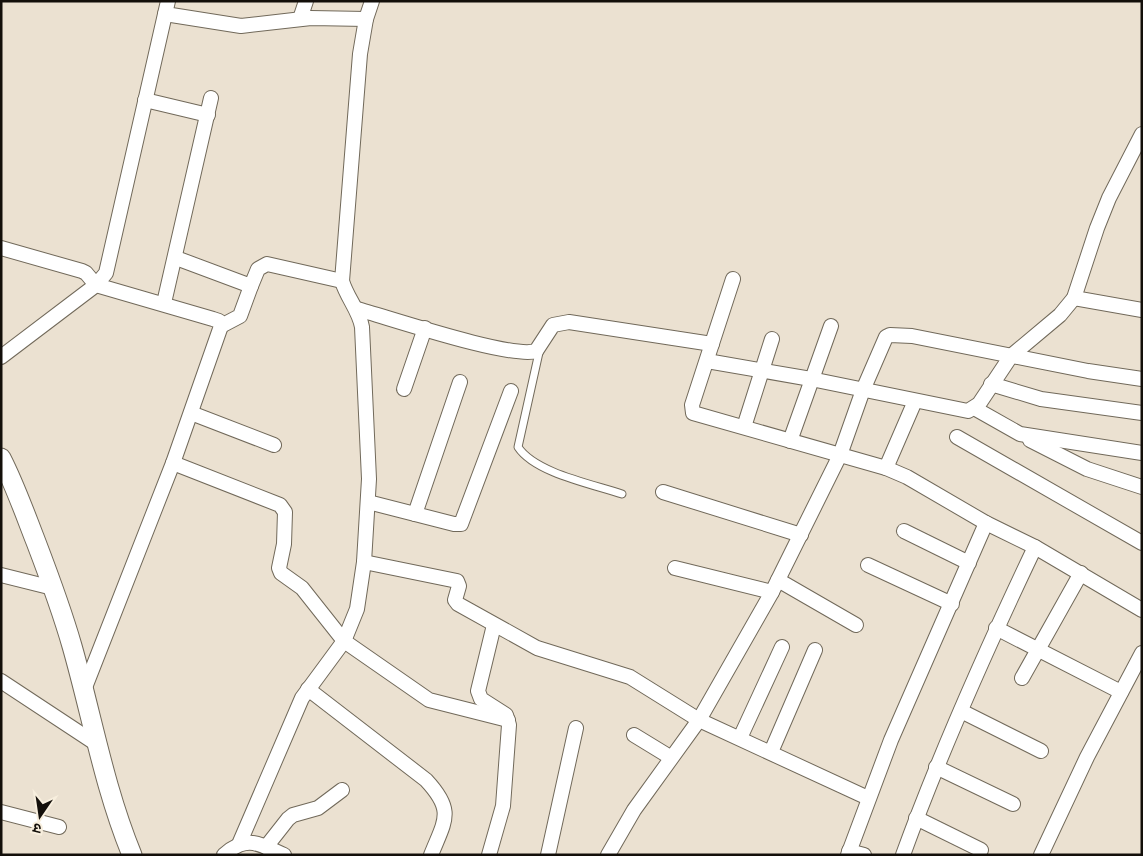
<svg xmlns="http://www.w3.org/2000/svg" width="1143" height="856" viewBox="0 0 1143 856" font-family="Figtree,'Noto Sans Devanagari',sans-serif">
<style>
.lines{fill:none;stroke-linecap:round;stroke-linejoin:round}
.lane-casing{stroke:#71695a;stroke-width:9}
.street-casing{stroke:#71695a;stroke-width:16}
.secondary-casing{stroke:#71695a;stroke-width:21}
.lane{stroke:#fff;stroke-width:7}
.street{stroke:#fff;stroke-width:14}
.secondary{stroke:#fff;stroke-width:19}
</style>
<rect width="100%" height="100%" fill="#ebe1d1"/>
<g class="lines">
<!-- lane casing -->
<g class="lane-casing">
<path id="lane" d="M540 348 518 447C535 473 592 484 622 494"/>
</g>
<!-- street casing -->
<g class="street-casing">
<g id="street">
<polyline points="165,14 241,26 311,18 366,19"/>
<polyline points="300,19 306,1"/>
<polyline points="145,100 208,115"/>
<polyline points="1,248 82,271 86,273 96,285 213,319 219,321 221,326 173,463 84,690"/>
<polyline points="176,258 251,286 258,269 267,264 342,281"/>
<polyline points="733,279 692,405 693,413 886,468 907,477 986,523 1035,547 1142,610"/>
<polyline points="1074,298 1142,310"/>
<polyline points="164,303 211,98"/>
<path d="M357 309C390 318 511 359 536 351L553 325 569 322 712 344"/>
<polyline points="221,326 240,316 251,286"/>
<polyline points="1,357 96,285 106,273 168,1"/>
<polyline points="707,361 811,379 968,411 979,404 1011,356 1060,315 1074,298 1097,228 1109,198 1142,134"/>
<polyline points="991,384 1041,399 1142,413"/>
<polyline points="404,389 425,328"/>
<polyline points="974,408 1020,434 1142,453"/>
<polyline points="191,413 274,445"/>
<polyline points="744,427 772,339"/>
<polyline points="957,437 1142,543"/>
<polyline points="1030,440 1087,469 1142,487"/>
<polyline points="790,441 831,326"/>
<polyline points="173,463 280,505 285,512 284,544 279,568 281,573 302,588 344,641 429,700 508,720"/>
<polyline points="886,468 915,401"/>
<polyline points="663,492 801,535"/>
<polyline points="368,502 454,524 461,524 511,391"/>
<polyline points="415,514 460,382"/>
<polyline points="904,531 969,563"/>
<polyline points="364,562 457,581 459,586 455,600 458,604 537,648 630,677 699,720 868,798"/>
<polyline points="868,565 952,604"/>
<polyline points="675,568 772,592"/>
<polyline points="1,575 53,588"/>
<polyline points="778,580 856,625"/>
<polyline points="996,628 1121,692"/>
<polyline points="1022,678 1081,573"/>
<polyline points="1,681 95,743"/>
<path d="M308 689 426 780C455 811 445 820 431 855"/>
<polyline points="961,711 1041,751"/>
<polyline points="634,735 670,757"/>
<polyline points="740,738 782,647"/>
<polyline points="771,752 815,650"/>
<polyline points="936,767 1013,804"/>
<polyline points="1,812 59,827"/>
<polyline points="916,818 981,850"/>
<path d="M240 842 302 698 344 641 357 609 364 562 369 479 362 327C359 310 347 298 342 281L360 54 366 19 372 1"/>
<polyline points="266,847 288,819 293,815 318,808 342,790"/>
<polyline points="849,851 864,855"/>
<path d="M224 855C247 834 259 844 284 855"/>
<polyline points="489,855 503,806 509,725 506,715 481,699 478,691 494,625"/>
<polyline points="548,855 576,728"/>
<polyline points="608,855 634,810 699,720 772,592 840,455 863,390 886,337 890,335 912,336 1088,371 1142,379"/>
<polyline points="848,855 891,740 986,523"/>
<path d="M903 855C941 750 987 648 1035 547"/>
<polyline points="1041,855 1087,757 1142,653"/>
</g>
</g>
<!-- secondary casing -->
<g class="secondary-casing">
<path id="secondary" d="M1 458C15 485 25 514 36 542 49 576 62 611 72 646 92 716 104 787 132 855"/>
</g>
<!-- lane -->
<use href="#lane" class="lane"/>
<!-- street -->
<use href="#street" class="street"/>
<!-- secondary -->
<use href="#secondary" class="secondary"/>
</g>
<!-- border -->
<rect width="1143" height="856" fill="none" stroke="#130f0a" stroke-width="5"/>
<!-- north arrow -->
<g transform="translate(40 816) rotate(193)" stroke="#f8efde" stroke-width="4" paint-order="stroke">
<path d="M0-4L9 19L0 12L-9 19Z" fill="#130f0a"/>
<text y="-8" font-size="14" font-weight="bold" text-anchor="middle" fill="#130f0a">उ</text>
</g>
</svg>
